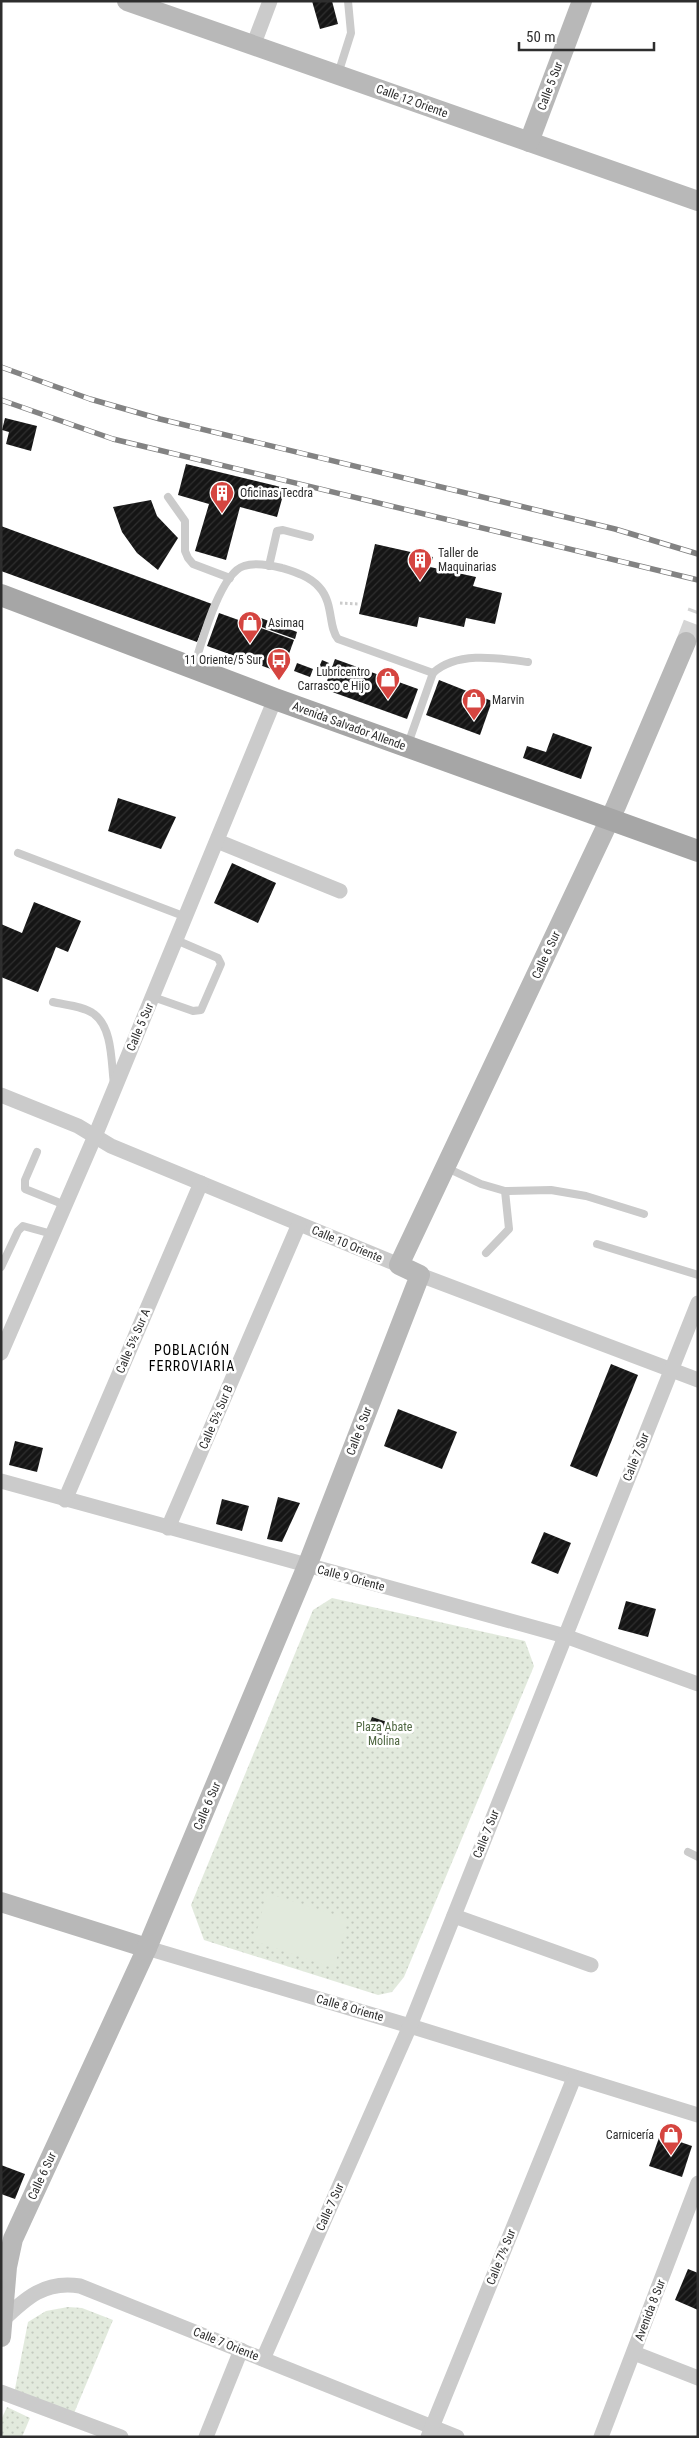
<svg xmlns="http://www.w3.org/2000/svg" width="699" height="2438" viewBox="0 0 699 2438" font-family="'Roboto Condensed',sans-serif">
<style>
.grass{fill:url(#grass-dots)}
.pitch{fill:#e2eadd}
.building{fill:url(#building-hatch)}
.lines{fill:none;stroke-linecap:round;stroke-linejoin:round}
.secondary-tunnel{stroke:#d5d5d5;stroke-width:20;stroke-dasharray:20 10;stroke-linecap:butt}
.path{stroke:#cbcbcb;stroke-width:3;stroke-dasharray:2.5 2.5;stroke-linecap:butt}
.lane{stroke:#cbcbcb;stroke-width:8}
.street{stroke:#cbcbcb;stroke-width:15}
.secondary{stroke:#b8b8b8;stroke-width:20}
.primary{stroke:#a6a6a6;stroke-width:22}
.rail-casing{stroke:#838383;stroke-width:5.5}
.rail{stroke:#fff;stroke-width:4;stroke-dasharray:11;stroke-linecap:butt}
.labels{text-anchor:middle;dominant-baseline:central;stroke-width:5;stroke-linejoin:round;paint-order:stroke}
.street-label{font-size:12px;fill:#2e2e2e;stroke:#fff}
.poi-label{font-size:12px;fill:#2e2e2e;stroke:#fff;text-anchor:start}
.park-label{font-size:12px;fill:#4d653f;stroke:#fff}
.neighbourhood-label{font-size:14px;letter-spacing:1px;fill:#000;stroke:#fff}
</style>
<defs>
<pattern id="grass-dots" width="8" height="8" patternUnits="userSpaceOnUse" patternTransform="scale(1.25)"><rect width="8" height="8" fill="#e2eadd"/><path d="M2 2h.1M6 6h.1" fill="none" stroke="#c2c9be" stroke-width="1.8" stroke-linecap="round"/></pattern>
<pattern id="building-hatch" width="6" height="6" patternUnits="userSpaceOnUse" patternTransform="scale(1.25)"><rect width="6" height="6" fill="#151515"/><path d="M-1 1l2-2M0 6l6-6M5 7l2-2" fill="none" stroke="#2f2f2f"/></pattern>
</defs>
<rect width="100%" height="100%" fill="#fff"/>
<!-- grass -->
<g class="grass">
<polygon points="332,1598 525,1641 534,1666 404,1977 392,1992 378,1995 204,1940 191,1905 313,1610"/>
<polygon points="68,2307 82,2308 113,2320 72,2418 14,2394 28,2322 46,2311"/>
<polygon points="7,2407 30,2418 22,2437 1,2437 1,2420"/>
</g>
<!-- pitch -->
<polygon class="pitch" points="267,1893 348,1919 334,1968 254,1941"/>
<!-- building -->
<g class="building">
<polygon points="312,1 332,1 338,24 320,29"/>
<polygon points="5,418 37,426 31,451 6,444 9,432 2,430"/>
<polygon points="186,464 285,488 277,517 240,507 226,560 195,551 209,504 178,495"/>
<polygon points="151,500 157,516 178,538 158,570 137,553 122,532 113,507"/>
<polygon points="1,526 212,604 197,642 1,571"/>
<polygon points="375,544 433,557 430,567 476,577 473,586 502,593 495,624 466,618 464,627 419,617 417,627 359,614"/>
<polygon points="219,613 294,640 282,673 207,646"/>
<polygon points="251,614 297,632 295,639 248,622"/>
<polygon points="335,659 418,689 407,719 324,689"/>
<polygon points="322,660 329,663 323,678 316,675"/>
<polygon points="297,663 313,669 310,677 294,671"/>
<polygon points="439,680 492,701 480,735 426,715"/>
<polygon points="553,733 592,747 581,779 523,758 527,746 546,752"/>
<polygon points="118,798 176,817 161,849 108,831"/>
<polygon points="232,863 276,883 258,923 214,903"/>
<polygon points="34,902 81,921 68,952 56,947 38,992 1,977 1,924 22,933"/>
<polygon points="611,1364 638,1375 597,1477 570,1466"/>
<polygon points="398,1409 457,1432 442,1469 384,1446"/>
<polygon points="15,1441 43,1448 37,1472 9,1465"/>
<polygon points="278,1497 300,1503 282,1542 267,1539"/>
<polygon points="222,1499 249,1506 242,1531 216,1524"/>
<polygon points="544,1532 571,1543 558,1574 531,1563"/>
<polygon points="626,1601 656,1609 648,1637 618,1629"/>
<polygon points="372,1717 393,1724 387,1737 367,1730"/>
<polygon points="660,2135 692,2146 682,2177 649,2166"/>
<polygon points="1,2165 25,2174 15,2199 1,2194"/>
<polygon points="688,2269 698,2273 698,2310 675,2300"/>
</g>
<g class="lines">
<!-- secondary-tunnel -->
<polyline class="secondary-tunnel" points="686,642 698,611"/>
<!-- path -->
<polyline class="path" points="340,603 359,604"/>
<!-- lane -->
<g class="lane">
<polyline points="338,74 351,33 348,1"/>
<polyline points="168,497 185,521 185,551 188,558 193,564 230,578"/>
<polyline points="269,566 277,531 283,530 310,537"/>
<path d="M194 667C201 644 220 573 244 566 255 562 270 565 282 568 295 572 309 576 319 587 334 603 328 627 338 639L433 673 408 744"/>
<path d="M433 673C457 651 498 658 528 662"/>
<polyline points="18,853 186,917"/>
<polyline points="153,997 193,1011 201,1010 221,964 218,958 176,940"/>
<path d="M53 1002C65 1005 84 1006 94 1014 113 1028 111 1063 114 1084"/>
<polyline points="37,1152 25,1180 25,1189 65,1205"/>
<polyline points="447,1168 481,1184 505,1191 551,1190 586,1196 644,1214"/>
<polyline points="597,1244 698,1275"/>
<polyline points="486,1253 509,1229 505,1191"/>
<polyline points="1,1267 18,1231 23,1226 52,1234"/>
<polyline points="688,1852 698,1857"/>
</g>
<!-- street -->
<g class="street">
<polyline points="253,46 270,1"/>
<polyline points="217,841 340,891"/>
<polyline points="1,1095 78,1126 111,1146 399,1265"/>
<polyline points="420,1275 698,1380"/>
<polyline points="1,1353 95,1136 275,699"/>
<polyline points="1,1481 565,1636 698,1684"/>
<polyline points="65,1500 201,1183"/>
<polyline points="168,1528 299,1224"/>
<polyline points="454,1916 591,1965"/>
<polyline points="147,1948 410,2026 698,2115"/>
<path d="M1 2322C25 2299 44 2280 80 2286L457 2437"/>
<polyline points="634,2353 698,2378"/>
<polyline points="263,2359 410,2026 698,1303"/>
<polyline points="1,2392 121,2437"/>
<polyline points="206,2437 241,2350"/>
<polyline points="428,2437 574,2078"/>
<polyline points="601,2437 698,2183"/>
</g>
<!-- secondary -->
<g class="secondary">
<polyline points="127,1 698,201"/>
<polyline points="529,142 582,1"/>
<polyline points="1,1902 147,1948"/>
<polyline points="1,2337 7,2267 13,2239 147,1948 307,1566 420,1275 399,1265 616,806 686,642"/>
</g>
<!-- primary -->
<polyline class="primary" points="1,595 275,699 698,851"/>
<!-- rail casing -->
<g class="rail-casing">
<g id="rail">
<polyline points="1,367 90,399 160,419 615,529 698,554"/>
<polyline points="1,400 113,439 698,580"/>
</g>
</g>
<!-- rail -->
<use href="#rail" class="rail"/>
</g>
<!-- icons -->
<defs>
<g id="building-pin" transform="scale(1.25)"><path d="M0 17L-7.5 6A9.5 9.5 0 1 1 7.5 6Z" fill="#d54540" stroke="#fff"/><path d="M-4-6H4V6H1V3H-1V6H-4ZM-2.5-4.3h1.7v1.8h-1.7ZM.8-4.3h1.7v1.8H.8ZM-2.5-1h1.7V.8h-1.7ZM.8-1h1.7V.8H.8Z" fill="#fff"/></g>
<g id="shop-pin" transform="scale(1.25)"><path d="M0 17L-7.5 6A9.5 9.5 0 1 1 7.5 6Z" fill="#d54540" stroke="#fff"/><path d="M-5-2.5h2.3a2.7 3.5 0 0 1 5.4 0H5L5.5 6h-11ZM-1.5-2.5h3a1.5 2.3 0 0 0-3 0Z" fill="#fff"/></g>
<g id="bus-pin" transform="scale(1.25)"><path d="M0 17L-7.5 6A9.5 9.5 0 1 1 7.5 6Z" fill="#d54540" stroke="#fff"/><path d="M-5-6H5V4H4V6H2V4H-2V6H-4V4H-5ZM-3.5-4V0h7V-4ZM-3.5 1.2v1.5H-2V1.2ZM2 1.2v1.5H3.5V1.2Z" fill="#fff"/></g>
</defs>
<g fill-rule="evenodd">
<use href="#building-pin" x="222" y="493"/>
<use href="#building-pin" x="420" y="560"/>
<use href="#shop-pin" x="250" y="623"/>
<use href="#bus-pin" x="279" y="660"/>
<use href="#shop-pin" x="388" y="679"/>
<use href="#shop-pin" x="474" y="700"/>
<use href="#shop-pin" x="671" y="2135"/>
</g>
<g class="labels">
<!-- street labels -->
<g class="street-label">
<text transform="translate(550 86) rotate(-69)">Calle 5 Sur</text>
<text transform="translate(412 101) rotate(20)">Calle 12 Oriente</text>
<text transform="translate(349 726) rotate(20)">Avenida Salvador Allende</text>
<text transform="translate(546 955) rotate(-65)">Calle 6 Sur</text>
<text transform="translate(140 1027) rotate(-67)">Calle 5 Sur</text>
<text transform="translate(347 1244) rotate(23)">Calle 10 Oriente</text>
<text transform="translate(133 1341) rotate(-67)">Calle 5½ Sur A</text>
<text transform="translate(216 1417) rotate(-67)">Calle 5½ Sur B</text>
<text transform="translate(359 1431) rotate(-69)">Calle 6 Sur</text>
<text transform="translate(636 1457) rotate(-68)">Calle 7 Sur</text>
<text transform="translate(351 1578) rotate(15)">Calle 9 Oriente</text>
<text transform="translate(207 1806) rotate(-67)">Calle 6 Sur</text>
<text transform="translate(486 1834) rotate(-68)">Calle 7 Sur</text>
<text transform="translate(350 2008) rotate(16)">Calle 8 Oriente</text>
<text transform="translate(42 2176) rotate(-65)">Calle 6 Sur</text>
<text transform="translate(330 2207) rotate(-66)">Calle 7 Sur</text>
<text transform="translate(501 2257) rotate(-68)">Calle 7½ Sur</text>
<text transform="translate(650 2310) rotate(-69)">Avenida 8 Sur</text>
<text transform="translate(226 2344) rotate(22)">Calle 7 Oriente</text>
</g>
<!-- poi labels -->
<g class="poi-label">
<text x="240" y="493">Oficinas Tecdra</text>
<text x="438" y="553">Taller de<tspan x="438" dy="14">Maquinarias</tspan></text>
<text x="268" y="623">Asimaq</text>
<text x="262" y="660" text-anchor="end">11 Oriente/5 Sur</text>
<text x="370" y="672" text-anchor="end">Lubricentro<tspan x="370" dy="14">Carrasco e Hijo</tspan></text>
<text x="492" y="700">Marvin</text>
<text x="654" y="2135" text-anchor="end">Carnicería</text>
</g>
<!-- park labels -->
<g class="park-label">
<text x="384" y="1727">Plaza Abate<tspan x="384" dy="14">Molina</tspan></text>
</g>
<!-- neighbourhood labels -->
<g class="neighbourhood-label">
<text x="192" y="1350">POBLACIÓN<tspan x="192" dy="16">FERROVIARIA</tspan></text>
</g>
</g>
<!-- border -->
<rect width="699" height="2438" fill="none" stroke="#2e2e2e" stroke-width="5"/>
<!-- scale -->
<path d="M519 42v8h135v-8" fill="none" stroke="#2e2e2e" stroke-width="2.5"/>
<text x="526" y="42" font-size="15" fill="#2e2e2e" stroke="#ffffff" stroke-width="4" paint-order="stroke">50 m</text>
</svg>
